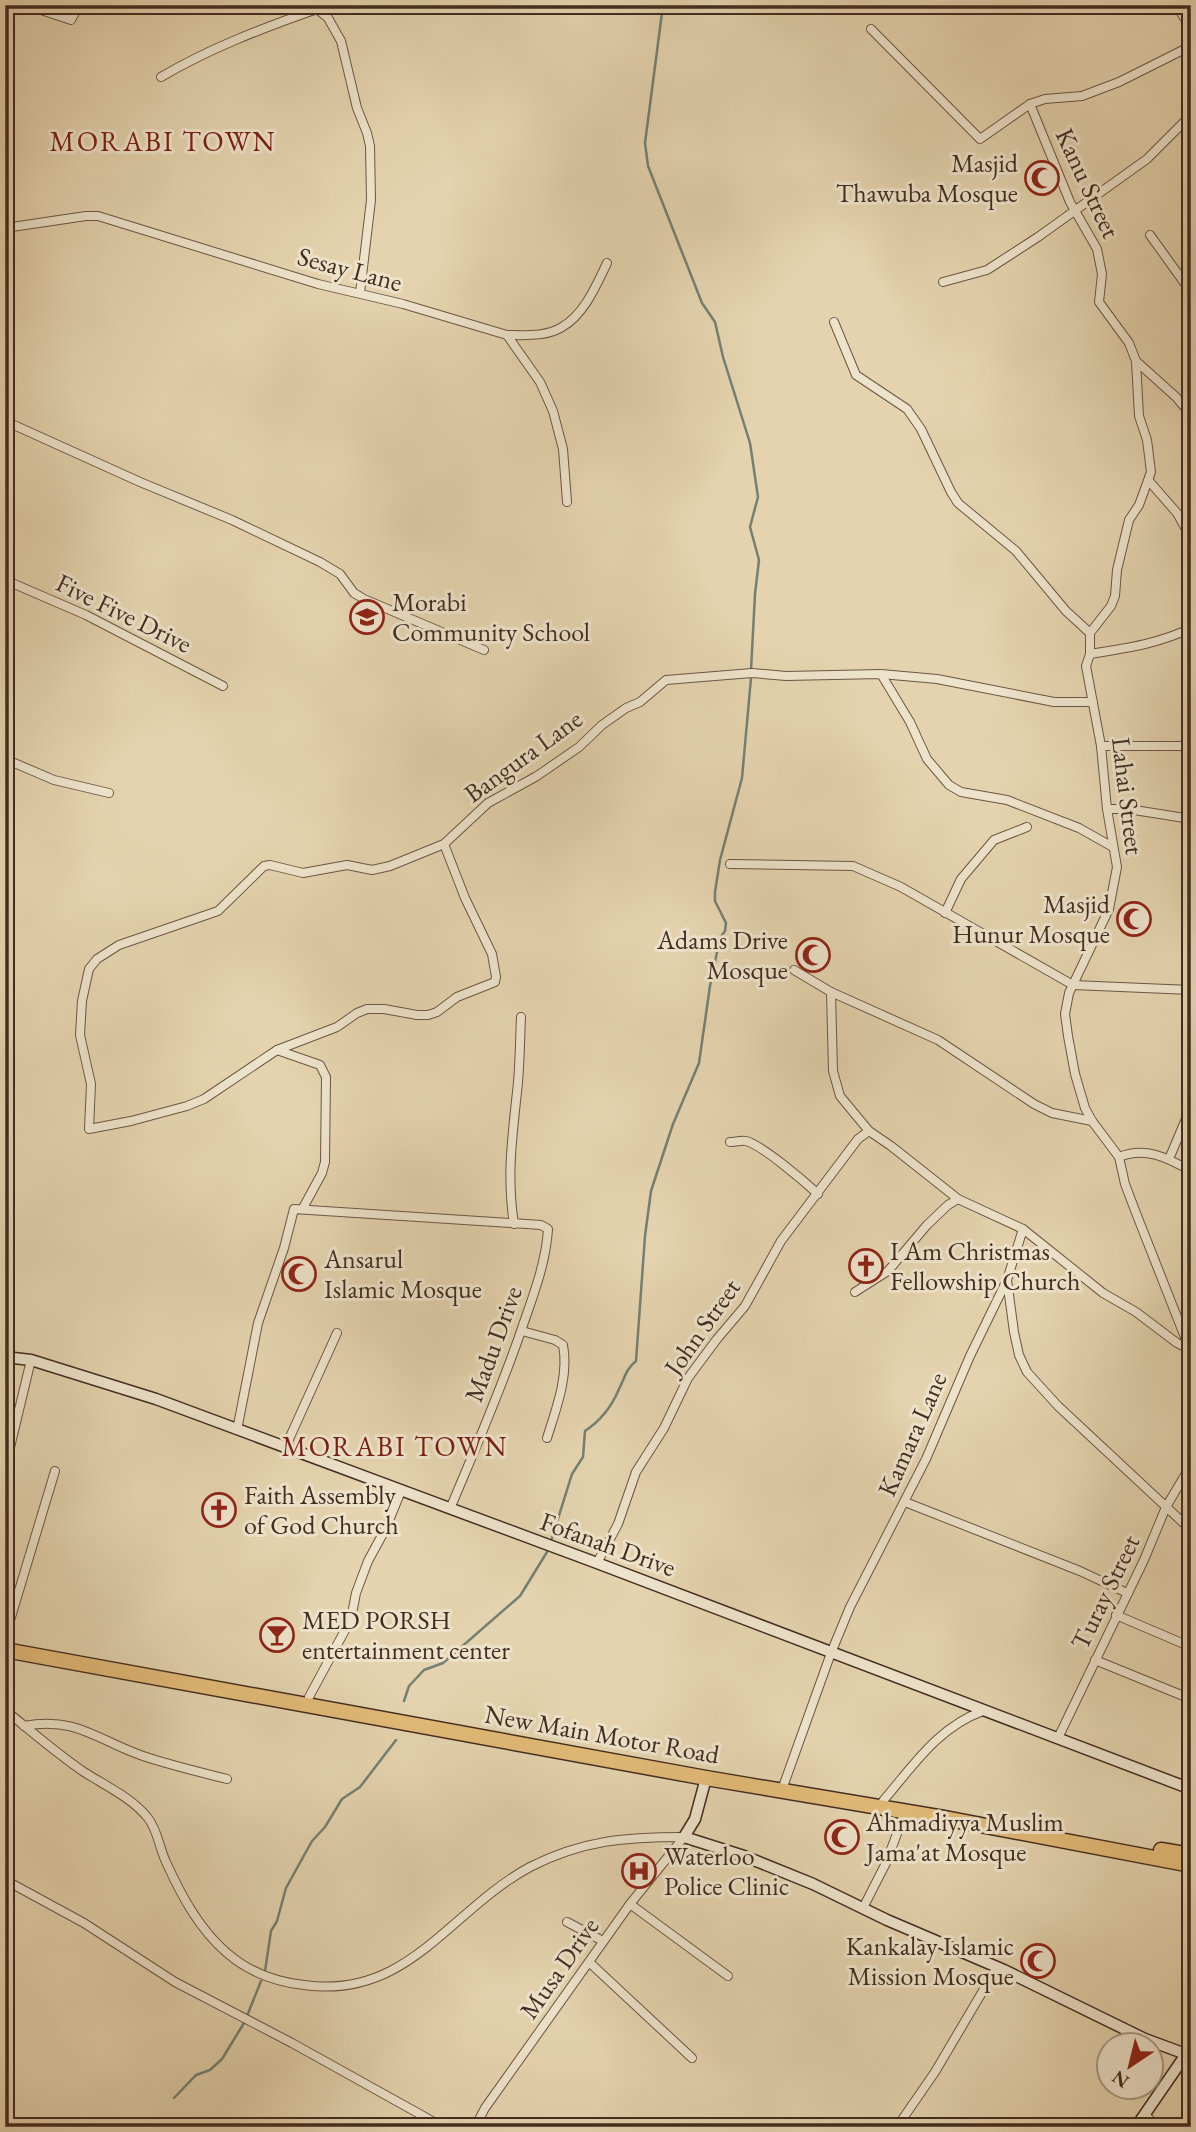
<svg xmlns="http://www.w3.org/2000/svg" width="1196" height="2132" viewBox="0 0 1196 2132" font-family="'EB Garamond',serif">
<style>
.lines{fill:none;stroke-linecap:round;stroke-linejoin:round}
.stream{stroke:#748073;stroke-width:2.5}
.street-casing{stroke:#6b5644;stroke-width:10}
.secondary-casing{stroke:#432c20;stroke-width:13}
.highway-casing{stroke:#432c20;stroke-width:17}
.street{stroke:#ede2ca;stroke-width:8}
.secondary{stroke:#ede2ca;stroke-width:10}
.highway{stroke:#e2ba77;stroke-width:14}
.labels{text-anchor:middle;dominant-baseline:central;stroke-width:6;stroke-linejoin:round;paint-order:stroke}
.poi-label{font-size:26px;fill:#432c20;stroke:#ede2ca;text-anchor:start}
.street-label{font-size:26px;fill:#432c20;stroke:#ede2ca}
.neighbourhood-label{font-size:28px;letter-spacing:2px;fill:#7a1f14;stroke:#ede2ca}
</style>
<rect width="100%" height="100%" fill="#e4d3ae"/>
<filter id="stains"><feTurbulence type="fractalNoise" baseFrequency=".00286" numOctaves="4"/><feColorMatrix values="0 0 0 0 .2 0 0 0 0 .09 0 0 0 0 .02 0 0 0 .5 -.17"/></filter>
<radialGradient id="worn" r=".72"><stop offset=".6" stop-color="#630" stop-opacity="0"/><stop offset="1" stop-color="#630" stop-opacity=".3"/></radialGradient>
<g class="lines">
<!-- stream -->
<g class="stream">
<polyline points="663,5 645,143 648,166 702,303 715,322 723,357 750,443 758,497 750,527 759,560 755,594 751,670"/>
<path d="M551 1541 572 1474 583 1457 585 1431C600 1421 612 1406 619 1389 625 1377 626 1369 636 1361L645 1236 651 1191 673 1124 699 1063 710 986 720 938 725 931 726 923 715 901V892L720 860 742 778 751 678"/>
<polyline points="404,1701 409,1686 424,1670 443,1663 520,1596 547,1552"/>
<polyline points="265,1971 271,1931 277,1921 286,1888 312,1841 325,1827 342,1799 360,1787 396,1740"/>
<polyline points="247,2016 261,1981"/>
<polyline points="174,2098 196,2075 210,2070 222,2059 244,2023"/>
</g>
<!-- street casing -->
<g class="street-casing">
<g id="street">
<polyline points="13,5 35,8 71,20 79,5"/>
<polyline points="315,5 317,9 328,18 341,41 357,108 367,133 370,146 371,200 360,293"/>
<polyline points="1176,5 1191,28"/>
<polyline points="871,29 980,139 1030,104 1045,99 1082,96 1119,82 1191,46"/>
<path d="M161 77C210 48 263 28 317 9"/>
<polyline points="1030,104 1070,202 1097,249 1102,274 1099,302 1129,343 1136,361 1176,397 1191,415"/>
<polyline points="5,228 86,216 98,216 318,284 403,304 507,335 540,382 553,411 563,449 567,502"/>
<polyline points="1150,235 1191,292"/>
<polyline points="943,282 987,270 1038,237 1147,159 1191,115"/>
<polyline points="834,322 856,375 907,409 921,429 951,492 958,503 1016,551 1066,611 1090,633"/>
<path d="M507 335C524 335 547 337 562 327 584 315 597 284 607 263"/>
<polyline points="5,421 140,482 232,520 320,562 340,574 354,593 364,599 484,650"/>
<polyline points="1149,481 1177,513 1191,538"/>
<polyline points="5,580 86,615 223,686"/>
<polyline points="1090,654 1090,633 1111,606 1115,596 1117,570 1129,520 1139,505 1151,472 1147,440 1139,416 1136,361"/>
<polyline points="881,674 910,722 927,759 949,785 961,792 1007,800 1079,828 1111,846"/>
<polyline points="1101,746 1191,746"/>
<polyline points="5,759 54,780 109,793"/>
<polyline points="1107,809 1128,809 1191,819"/>
<polyline points="444,844 465,898 492,954 496,977 495,982 457,997 437,1012 428,1015 417,1015 384,1009 367,1009 357,1013 337,1027 277,1050 204,1099 187,1106 131,1121 89,1129 91,1084 80,1035 82,1001 89,969 97,959 119,945 218,911 264,866 270,865 303,873 347,865 372,870 390,866 444,844 488,803 537,776 579,747 602,725 626,708 640,702 666,680 752,673 786,676 881,674 937,679 1054,702 1093,702"/>
<polyline points="730,864 853,866 901,887 1073,985 1191,990"/>
<polyline points="945,913 961,879 994,840 1027,827"/>
<polyline points="794,970 831,992 938,1040 1034,1104 1052,1113 1092,1121"/>
<polyline points="831,992 833,1071 840,1096 869,1131 891,1146 958,1199 1023,1229 1103,1293 1136,1312 1177,1343 1191,1350"/>
<polyline points="277,1050 320,1065 326,1077 325,1162 322,1173 303,1208"/>
<path d="M730 1142C734 1142 742 1140 746 1141 762 1145 805 1182 818 1194"/>
<path d="M1119 1157C1145 1146 1168 1158 1191 1171"/>
<polyline points="1169,1159 1191,1107"/>
<path d="M514 1224C506 1173 513 1133 518 1082 520 1060 520 1038 521 1017"/>
<polyline points="1007,1280 1014,1332 1019,1355 1027,1372 1058,1406 1191,1530"/>
<polyline points="855,1292 888,1271 927,1225 948,1205 958,1199"/>
<path d="M522 1331 555 1340 563 1345C569 1376 556 1409 547 1438"/>
<path d="M1190 1350 1136 1213 1125 1184 1119 1157 1092 1121 1085 1108 1075 1074 1068 1036 1065 1014 1069 993 1109 909 1117 867 1107 809 1101 746 1086 666 1090 654C1126 648 1158 644 1191 628"/>
<path d="M237 1430 258 1323 284 1248 294 1209 541 1225 548 1229C546 1263 533 1296 522 1328 501 1390 475 1449 450 1509"/>
<polyline points="285,1448 337,1333"/>
<polyline points="6,1464 31,1360"/>
<polyline points="905,1502 1080,1571 1127,1593"/>
<polyline points="597,1563 618,1524 636,1472 664,1428 688,1378 717,1339 745,1306 781,1241 858,1139 869,1131"/>
<polyline points="1116,1615 1191,1647"/>
<polyline points="5,1637 55,1471"/>
<polyline points="1095,1660 1191,1699"/>
<polyline points="309,1697 351,1619 356,1593 368,1561 386,1528 401,1491"/>
<path d="M5 1710C31 1731 56 1753 84 1772 106 1786 132 1798 148 1818 158 1831 159 1847 166 1862 181 1895 199 1929 227 1953 249 1972 276 1982 304 1985 408 2000 450 1910 530 1867 583 1840 626 1837 684 1837"/>
<path d="M24 1726C76 1716 97 1740 143 1756 170 1765 199 1772 227 1779"/>
<polyline points="1058,1738 1144,1560 1166,1507 1191,1465"/>
<polyline points="784,1784 831,1653 850,1607 926,1459 970,1356 1007,1280 1023,1229"/>
<path d="M883 1801C913 1766 938 1727 983 1711"/>
<polyline points="5,1880 84,1923 175,1982 292,2043 443,2127"/>
<polyline points="630,1904 728,1976"/>
<polyline points="863,1908 886,1863 905,1812"/>
<polyline points="567,1922 603,1941"/>
<polyline points="589,1962 692,2058"/>
<polyline points="1145,2115 1158,2127"/>
<polyline points="475,2127 485,2108 630,1904 684,1837"/>
<polyline points="897,2127 935,2072 997,1967"/>
</g>
</g>
<!-- secondary casing -->
<g class="secondary-casing">
<g id="secondary">
<polyline points="5,1357 31,1360 156,1399 597,1563 1191,1789"/>
<polyline points="706,1778 695,1819 684,1837 744,1856 813,1884 887,1920 1004,1970 1145,2039 1191,2056"/>
<polyline points="1136,2127 1191,2047"/>
</g>
</g>
<!-- highway casing -->
<g class="highway-casing">
<g id="highway">
<polyline points="5,1650 706,1778 944,1818 1191,1865"/>
<polyline points="1161,1850 1191,1855"/>
</g>
</g>
<!-- street -->
<use href="#street" class="street"/>
<!-- secondary -->
<use href="#secondary" class="secondary"/>
<!-- highway -->
<use href="#highway" class="highway"/>
</g>
<!-- icons -->
<defs>
<g id="mosque-ring" transform="scale(1.75)"><circle r="9.5" fill="#ede2ca" stroke="#8f2418" stroke-width="1.5"/><path d="M3.5-4.9A6 6 0 1 0 3.5 4.9A5 5 0 1 1 3.5-4.9Z" fill="#8f2418"/></g>
<g id="school-ring" transform="scale(1.75)"><circle r="9.5" fill="#ede2ca" stroke="#8f2418" stroke-width="1.5"/><path d="M0-5L7-2L0 1L-7-2ZM-4 1L0 2.5L4 1V4Q0 6-4 4Z" fill="#8f2418"/></g>
<g id="church-ring" transform="scale(1.75)"><circle r="9.5" fill="#ede2ca" stroke="#8f2418" stroke-width="1.5"/><path d="M-1.2-6h2.4v3.5h3.3v2.4h-3.3V6h-2.4V-.1h-3.3v-2.4h3.3Z" fill="#8f2418"/></g>
<g id="bar-ring" transform="scale(1.75)"><circle r="9.5" fill="#ede2ca" stroke="#8f2418" stroke-width="1.5"/><path d="M-6-5H6L.8 .8V4.5H3.5V6h-7V4.5H-.8V.8Z" fill="#8f2418"/></g>
<g id="hospital-ring" transform="scale(1.75)"><circle r="9.5" fill="#ede2ca" stroke="#8f2418" stroke-width="1.5"/><path d="M-5-5h3v3.5h4V-5h3V5h-3V1.5h-4V5h-3Z" fill="#8f2418"/></g>
</defs>
<g fill-rule="evenodd">
<use href="#mosque-ring" x="1042" y="178"/>
<use href="#school-ring" x="367" y="617"/>
<use href="#mosque-ring" x="1134" y="919"/>
<use href="#mosque-ring" x="813" y="955"/>
<use href="#church-ring" x="866" y="1266"/>
<use href="#mosque-ring" x="299" y="1274"/>
<use href="#church-ring" x="219" y="1510"/>
<use href="#bar-ring" x="277" y="1635"/>
<use href="#mosque-ring" x="842" y="1837"/>
<use href="#hospital-ring" x="639" y="1871"/>
<use href="#mosque-ring" x="1038" y="1961"/>
</g>
<g class="labels">
<!-- poi labels -->
<g class="poi-label">
<text x="1018" y="163" text-anchor="end">Masjid<tspan x="1018" dy="30">Thawuba Mosque</tspan></text>
<text x="392" y="602">Morabi<tspan x="392" dy="30">Community School</tspan></text>
<text x="1110" y="904" text-anchor="end">Masjid<tspan x="1110" dy="30">Hunur Mosque</tspan></text>
<text x="788" y="940" text-anchor="end">Adams Drive<tspan x="788" dy="30">Mosque</tspan></text>
<text x="890" y="1251">I Am Christmas<tspan x="890" dy="30">Fellowship Church</tspan></text>
<text x="324" y="1259">Ansarul<tspan x="324" dy="30">Islamic Mosque</tspan></text>
<text x="244" y="1495">Faith Assembly<tspan x="244" dy="30">of God Church</tspan></text>
<text x="302" y="1620">MED PORSH<tspan x="302" dy="30">entertainment center</tspan></text>
<text x="866" y="1822">Ahmadiyya Muslim<tspan x="866" dy="30">Jama'at Mosque</tspan></text>
<text x="664" y="1856">Waterloo<tspan x="664" dy="30">Police Clinic</tspan></text>
<text x="1014" y="1946" text-anchor="end">Kankalay Islamic<tspan x="1014" dy="30">Mission Mosque</tspan></text>
</g>
<!-- street labels -->
<g class="street-label">
<text transform="translate(1088 183) rotate(65)">Kanu Street</text>
<text transform="translate(350 269) rotate(15)">Sesay Lane</text>
<text transform="translate(124 613) rotate(26)">Five Five Drive</text>
<text transform="translate(523 756) rotate(-36)">Bangura Lane</text>
<text transform="translate(1128 796) rotate(83)">Lahai Street</text>
<text transform="translate(702 1327) rotate(-55)">John Street</text>
<text transform="translate(493 1344) rotate(-70)">Madu Drive</text>
<text transform="translate(912 1434) rotate(-66)">Kamara Lane</text>
<text transform="translate(608 1544) rotate(20)">Fofanah Drive</text>
<text transform="translate(1105 1592) rotate(-64)">Turay Street</text>
<text transform="translate(602 1734) rotate(10)">New Main Motor Road</text>
<text transform="translate(559 1968) rotate(-55)">Musa Drive</text>
</g>
<!-- neighbourhood labels -->
<g class="neighbourhood-label">
<text x="163" y="141">MORABI TOWN</text>
<text x="395" y="1446">MORABI TOWN</text>
</g>
</g>
<!-- margin -->
<rect width="1196" height="2132" fill="none" stroke="#e4d3ae" stroke-width="28"/>
<rect x="7" y="7" width="1182" height="2118" fill="none" stroke="#432c20" stroke-width="3.5"/>
<rect x="14" y="14" width="1168" height="2104" fill="none" stroke="#432c20" stroke-width="2"/>
<!-- north arrow -->
<g transform="translate(1130 2066) rotate(215)"><circle r="33" fill="#ede2ca" stroke="#a99986" stroke-width="2"/>
<path d="M0-5L12 26L0 18L-12 26Z" fill="#8f2418"/>
<text y="-10" font-size="19" font-weight="bold" text-anchor="middle" fill="#432c20">N</text>
</g>
<rect width="100%" height="100%" filter="url(#stains)"/>
<rect width="100%" height="100%" fill="url(#worn)"/>
</svg>
